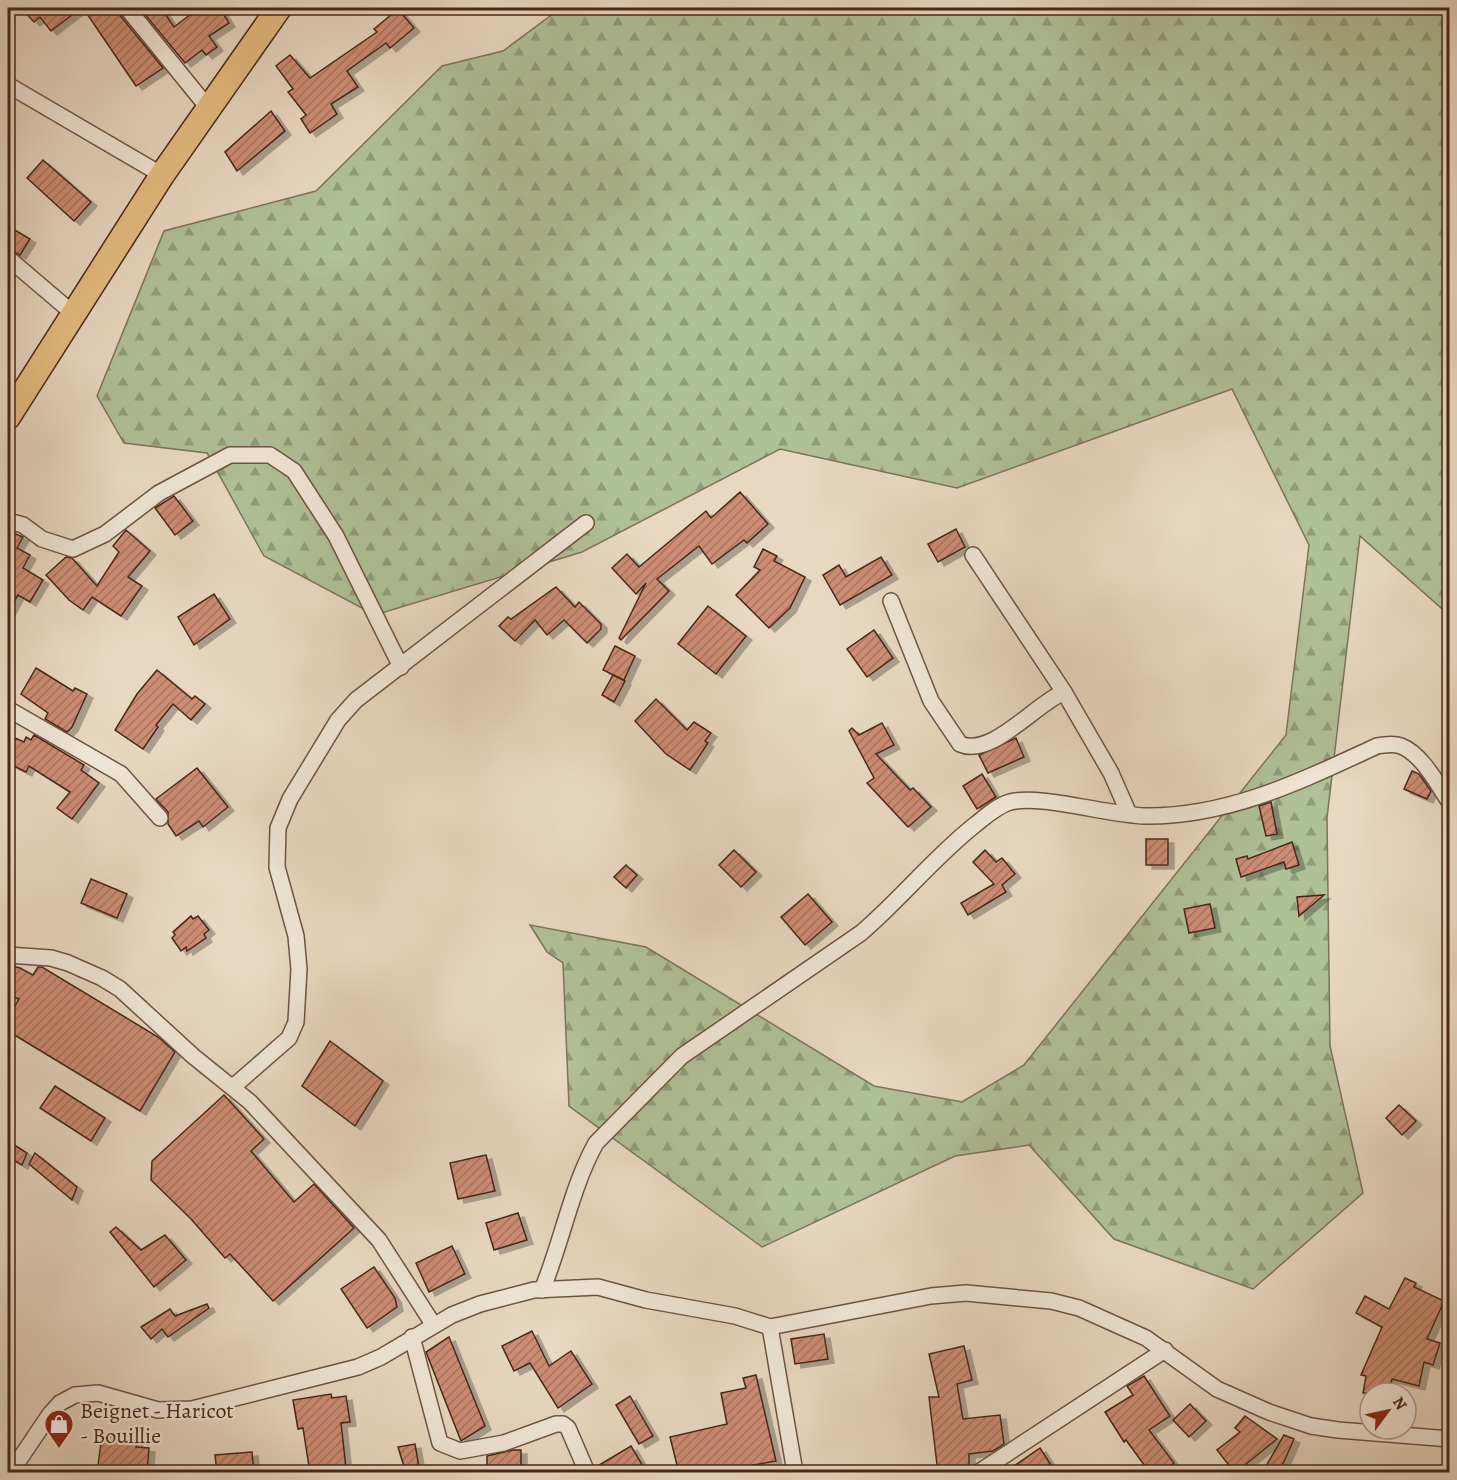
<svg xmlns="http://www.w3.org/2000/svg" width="1457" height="1480" viewBox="0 0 1457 1480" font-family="Alegreya,serif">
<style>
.forest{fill:url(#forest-firs);stroke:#7c7458;stroke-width:1.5}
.building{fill:url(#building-hatch);stroke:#472719;stroke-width:1.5;filter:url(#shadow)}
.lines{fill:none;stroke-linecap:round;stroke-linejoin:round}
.street-casing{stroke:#6f5343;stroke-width:18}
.primary-casing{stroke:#472719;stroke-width:27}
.street{stroke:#f0e6d7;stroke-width:15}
.primary{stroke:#e4bc80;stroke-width:24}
.labels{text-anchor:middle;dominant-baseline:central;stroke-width:4.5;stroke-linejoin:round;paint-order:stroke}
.poi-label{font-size:22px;fill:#472719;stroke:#f0e6d7;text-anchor:start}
</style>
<defs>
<pattern id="forest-firs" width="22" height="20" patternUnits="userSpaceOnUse" patternTransform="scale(1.5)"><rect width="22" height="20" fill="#b0c097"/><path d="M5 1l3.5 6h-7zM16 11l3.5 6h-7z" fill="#919c7a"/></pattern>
<pattern id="building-hatch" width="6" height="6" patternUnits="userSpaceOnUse" patternTransform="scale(1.5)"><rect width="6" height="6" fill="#cd8d74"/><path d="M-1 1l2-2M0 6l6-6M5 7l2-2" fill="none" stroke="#a8735e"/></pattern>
<filter id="shadow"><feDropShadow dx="6" dy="4" stdDeviation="0" flood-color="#0004"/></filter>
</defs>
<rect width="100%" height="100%" fill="#e8d8c1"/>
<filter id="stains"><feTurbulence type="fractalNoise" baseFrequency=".00333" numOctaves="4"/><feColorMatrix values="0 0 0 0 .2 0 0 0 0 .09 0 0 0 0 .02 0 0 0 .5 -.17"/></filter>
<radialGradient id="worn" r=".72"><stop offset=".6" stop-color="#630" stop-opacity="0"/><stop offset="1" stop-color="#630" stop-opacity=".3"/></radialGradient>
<!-- forest -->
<polygon class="forest" points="561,8 1449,8 1449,615 1360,536 1327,818 1330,1046 1363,1193 1253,1289 1114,1239 1029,1145 955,1156 762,1247 569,1106 563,963 547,952 530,925 646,947 874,1086 962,1102 1024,1065 1286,735 1309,545 1232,389 957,488 780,449 582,552 375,615 264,556 207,453 124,443 97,396 164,231 316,191 442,66 503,51"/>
<!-- building -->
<g class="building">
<polygon points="21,8 81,8 51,31 40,17 34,22"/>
<polygon points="83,8 114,8 163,68 136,86"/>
<polygon points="148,8 161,8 174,27 199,8 220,8 229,23 209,36 217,47 206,55 202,50 185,63 142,11"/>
<polygon points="398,9 414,28 390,48 386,43 347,71 358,87 331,104 337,114 310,133 301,119 306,115 288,92 293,89 276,66 290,55 310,78 377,32 374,29"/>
<polygon points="271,111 285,131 237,171 225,152"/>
<polygon points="43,160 91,202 74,221 27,178"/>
<polygon points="13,229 30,239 20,255 8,249 8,238"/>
<polygon points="740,492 768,524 747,543 744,540 712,564 699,546 657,579 669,591 621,640 619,638 646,583 636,594 612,568 627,554 639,567 706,511 711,518"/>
<polygon points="174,496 193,521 175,535 155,508"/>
<polygon points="956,529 965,547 938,562 928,544"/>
<polygon points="126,530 150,551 128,577 142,586 121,616 92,597 83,610 69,600 46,575 66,557 72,558 97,586 119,552 113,546"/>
<polygon points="8,531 23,537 17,548 30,555 23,568 43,580 30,602 18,595 8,613"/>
<polygon points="763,549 777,556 774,561 805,577 790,608 769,628 736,595 760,570 754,567"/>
<polygon points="881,557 892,575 840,605 823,575 839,565 846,577"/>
<polygon points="556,587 575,607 579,602 601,624 601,629 587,643 564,620 547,635 535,620 515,641 499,626 508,617 511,619"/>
<polygon points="214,594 230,619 194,645 178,617"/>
<polygon points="708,606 746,636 716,674 678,644"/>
<polygon points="874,630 893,658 867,677 847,649"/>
<polygon points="615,646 635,656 624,680 603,670"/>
<polygon points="36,668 73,691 75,688 87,694 72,727 67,732 45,719 48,713 21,694"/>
<polygon points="157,670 192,699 195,696 205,704 191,720 173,704 156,725 158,727 143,749 115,730 137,694"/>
<polygon points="613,675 625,681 614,702 602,695"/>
<polygon points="656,699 687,730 694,722 711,733 705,741 708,743 690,770 666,754 635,721"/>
<polygon points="882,723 894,745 876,754 910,790 913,788 931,807 908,827 867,783 874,778 849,731 852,728 859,735"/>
<polygon points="34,735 84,765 81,770 99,783 72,819 57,808 70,792 29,766 26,772 8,763 8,741 13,743 15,738 24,742 26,737 31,740"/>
<polygon points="1016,738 1024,757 988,773 979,755"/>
<polygon points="197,768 228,807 203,827 199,821 176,836 168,824 168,812 156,799"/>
<polygon points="1412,771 1419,774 1431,791 1427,799 1404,789"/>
<polygon points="982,774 996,797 977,809 963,786"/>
<polygon points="1271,802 1277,834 1266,836 1259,806"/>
<rect x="1146" y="839" width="22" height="26"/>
<polygon points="1292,842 1299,865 1286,869 1284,862 1241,877 1236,859 1247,856 1248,859"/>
<polygon points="734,850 756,872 741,887 719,865"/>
<polygon points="985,850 996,862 1002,858 1015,874 1002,885 1006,892 968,915 961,903 994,884 973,862"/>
<polygon points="626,865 637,875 626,888 614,877"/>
<polygon points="91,879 127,894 117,918 81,903"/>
<polygon points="808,894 832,922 805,945 781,917"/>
<polygon points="1324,895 1299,916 1297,897"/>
<polygon points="1210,904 1215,928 1189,933 1184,909"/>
<polygon points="191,916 193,919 198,916 209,930 204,934 206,938 187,951 186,947 181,951 172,938 175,935 173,932"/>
<polygon points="8,965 20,968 33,975 38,967 42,967 158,1037 175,1052 140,1111 8,1031 8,1018 19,999 8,995"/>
<polygon points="330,1041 383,1081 355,1126 302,1086"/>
<polygon points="55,1086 105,1118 91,1141 40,1108"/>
<polygon points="224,1095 264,1139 251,1151 294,1202 314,1184 354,1228 273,1301 230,1254 225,1258 191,1219 151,1180 152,1161"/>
<polygon points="1399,1105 1416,1121 1402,1135 1386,1118"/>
<polygon points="8,1141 27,1153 22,1165 8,1157"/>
<polygon points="35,1153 77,1187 72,1200 29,1164"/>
<polygon points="486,1155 495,1191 458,1199 450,1163"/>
<polygon points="518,1213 527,1240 494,1250 486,1223"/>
<polygon points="116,1227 141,1250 165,1235 186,1260 154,1287 110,1232"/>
<polygon points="452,1246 465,1274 429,1292 416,1263"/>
<polygon points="374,1267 395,1298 397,1307 367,1328 341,1289"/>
<polygon points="1405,1278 1416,1283 1414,1287 1444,1301 1427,1339 1440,1343 1433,1365 1424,1362 1419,1386 1392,1379 1389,1393 1363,1393 1366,1376 1361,1375 1382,1327 1356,1313 1365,1296 1389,1309"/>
<polygon points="207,1304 209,1308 168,1337 162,1329 151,1339 141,1327 170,1309 175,1316"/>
<polygon points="532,1331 549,1366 571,1351 592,1384 558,1408 530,1363 514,1371 502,1346"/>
<polygon points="824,1334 828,1359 795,1364 791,1339"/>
<polygon points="449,1337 485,1426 461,1441 426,1352"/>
<polygon points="964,1346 972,1380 957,1384 963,1419 1000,1415 1004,1444 993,1451 969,1454 969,1473 938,1473 929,1397 939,1397 929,1354"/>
<polygon points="756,1375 776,1461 709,1473 679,1473 670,1437 727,1424 721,1393 746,1388 743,1378"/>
<polygon points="1144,1376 1170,1416 1149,1430 1174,1463 1161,1473 1150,1473 1126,1440 1124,1442 1105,1412 1133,1395 1127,1386"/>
<polygon points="331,1394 332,1398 346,1396 350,1422 341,1423 346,1468 310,1473 303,1428 298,1429 293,1400"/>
<polygon points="630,1396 653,1436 639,1444 616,1405"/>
<polygon points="1190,1404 1206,1421 1189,1437 1173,1420"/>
<polygon points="1245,1416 1277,1439 1235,1473 1217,1450 1240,1432 1235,1428"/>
<polygon points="102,1435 137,1441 136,1447 149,1448 147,1473 97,1473"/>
<polygon points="1284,1435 1294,1439 1279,1473 1262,1473"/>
<polygon points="415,1444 420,1473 406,1473 398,1447"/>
<polygon points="631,1446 647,1473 597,1473 596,1467"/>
<polygon points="1040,1448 1056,1473 1004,1473"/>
<polygon points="513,1450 521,1450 521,1470 487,1473 487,1456"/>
<polygon points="252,1452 254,1473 217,1473 215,1455"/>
</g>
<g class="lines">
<!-- street casing -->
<g class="street-casing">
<g id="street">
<polyline points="127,8 209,109"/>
<polyline points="8,85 162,175"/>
<polyline points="8,258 75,315"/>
<polyline points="8,521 23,525 42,539 73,549 105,534 159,493 230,455 270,455 294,471 336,536 401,667"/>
<polyline points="973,555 1064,692"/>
<path d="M891 601 931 701 960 744C991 758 1034 705 1064 692L1111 773 1129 814"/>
<polyline points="8,709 121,774 160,818"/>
<polyline points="8,955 51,958 68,963 102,978 120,989 193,1056 250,1102 379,1240 433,1324"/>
<polyline points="233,1087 289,1038 296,1022 299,969 296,936 277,867 278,828 290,799 338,720 356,700 586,523"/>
<path d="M542 1290C562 1242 571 1188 596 1143L682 1056 861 933C901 899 934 857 976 824 986 816 997 806 1010 802 1040 794 1108 815 1145 816 1229 817 1303 780 1377 746 1385 745 1393 743 1401 746 1422 754 1438 785 1450 803"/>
<polyline points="412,1337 440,1443 460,1451 504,1443 556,1424 563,1424 568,1428 587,1472"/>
<polyline points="11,1472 50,1414 60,1403 75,1395 98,1393 158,1410 192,1409 358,1367 381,1357 452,1315 480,1304 534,1290 598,1287 646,1300 735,1316 770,1327"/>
<polyline points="795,1472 770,1327 931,1296 966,1293 1051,1301 1079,1308 1146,1338 1217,1389 1269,1412 1311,1426 1338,1430 1450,1439"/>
<polyline points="979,1472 1165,1350"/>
</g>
</g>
<!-- primary casing -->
<g class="primary-casing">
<polyline id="primary" points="8,417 162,175 279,8"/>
</g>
<!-- street -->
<use href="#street" class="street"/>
<!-- primary -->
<use href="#primary" class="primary"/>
</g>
<!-- icons -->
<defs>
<g id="shop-pin" transform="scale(1.5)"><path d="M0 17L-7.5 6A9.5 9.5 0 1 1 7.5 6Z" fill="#8f2418" stroke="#f0e6d7"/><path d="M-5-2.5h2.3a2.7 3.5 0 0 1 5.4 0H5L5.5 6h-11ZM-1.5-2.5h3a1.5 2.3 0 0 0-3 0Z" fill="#fff"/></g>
</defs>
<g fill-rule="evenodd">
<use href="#shop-pin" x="59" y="1424"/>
</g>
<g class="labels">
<!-- poi labels -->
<g class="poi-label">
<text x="80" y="1411">Beignet - Haricot<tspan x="80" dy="25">- Bouillie</tspan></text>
</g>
</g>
<!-- margin -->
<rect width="1457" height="1480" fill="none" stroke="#e8d8c1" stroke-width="30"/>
<rect x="9" y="9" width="1439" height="1462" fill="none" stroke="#472719" stroke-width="3"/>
<rect x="15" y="15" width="1427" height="1450" fill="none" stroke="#472719" stroke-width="1.5"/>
<!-- north arrow -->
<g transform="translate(1388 1411) rotate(57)"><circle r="28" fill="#f0e6d7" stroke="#ac9a8b" stroke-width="1.5"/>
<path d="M0-4.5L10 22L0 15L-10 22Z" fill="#8f2418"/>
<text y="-9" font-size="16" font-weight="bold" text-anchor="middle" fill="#472719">N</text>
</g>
<rect width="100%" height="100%" filter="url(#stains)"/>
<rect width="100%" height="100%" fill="url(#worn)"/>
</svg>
